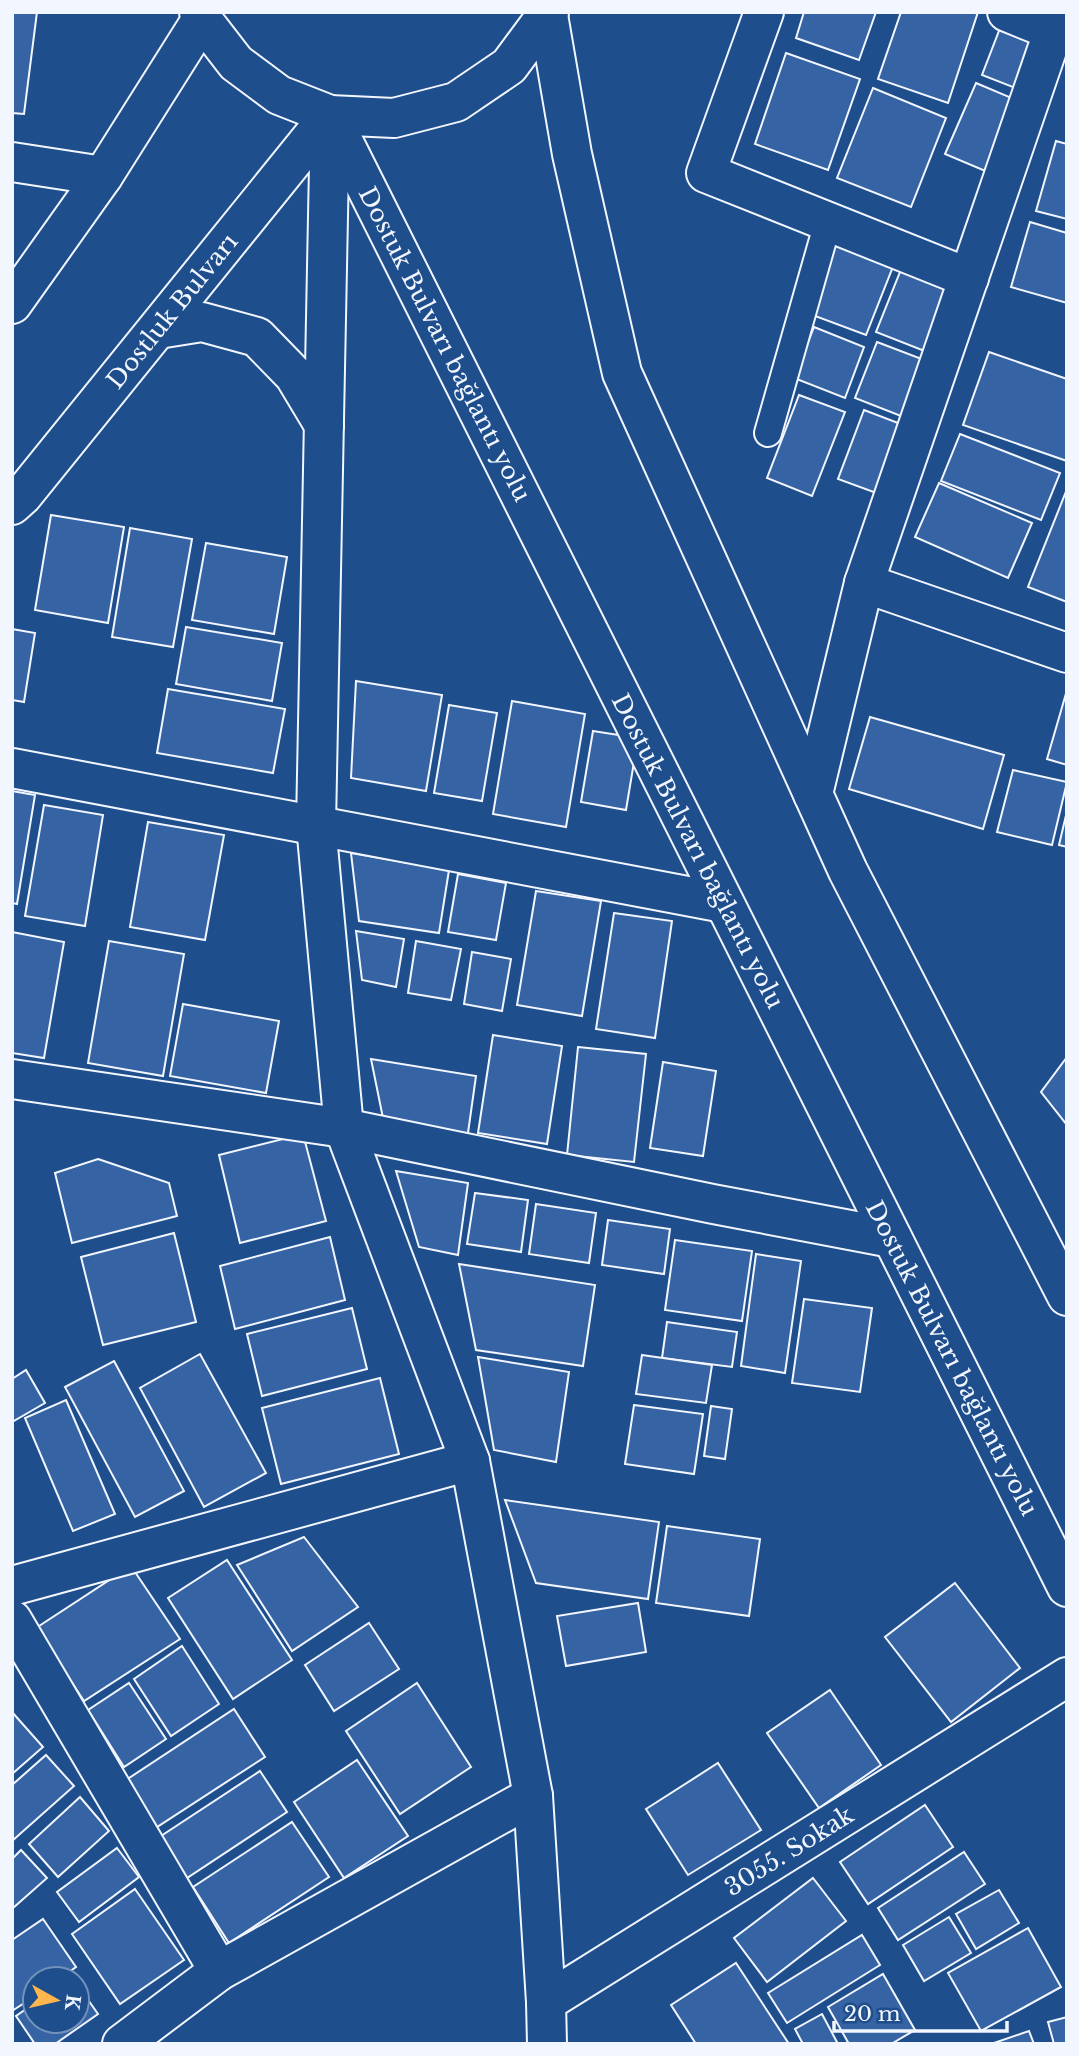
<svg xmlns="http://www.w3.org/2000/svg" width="1079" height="2056" viewBox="0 0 1079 2056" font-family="'Libre Baskerville',serif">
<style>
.building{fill:#3563a3;stroke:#f2f6ff;stroke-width:2}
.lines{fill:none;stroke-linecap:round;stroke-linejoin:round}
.service-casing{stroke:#f2f6ff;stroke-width:30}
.minor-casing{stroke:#f2f6ff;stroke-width:42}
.tertiary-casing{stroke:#f2f6ff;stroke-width:42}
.secondary-casing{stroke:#f2f6ff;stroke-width:42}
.primary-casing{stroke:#f2f6ff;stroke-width:42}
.service{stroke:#1f4e8c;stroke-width:26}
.minor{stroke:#1f4e8c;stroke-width:38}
.tertiary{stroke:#1f4e8c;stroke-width:38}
.secondary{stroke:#1f4e8c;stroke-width:38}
.primary{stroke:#1f4e8c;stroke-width:38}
.labels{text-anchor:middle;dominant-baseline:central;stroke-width:5;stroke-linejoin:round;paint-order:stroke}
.street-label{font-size:24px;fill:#f2f6ff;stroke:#1f4e8c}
</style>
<rect width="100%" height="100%" fill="#1f4e8c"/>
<!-- building -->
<g class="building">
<polygon points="12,12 37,12 24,114 12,113"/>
<polygon points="804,12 876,12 859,60 796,38"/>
<polygon points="901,12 978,12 948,103 878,79"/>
<polygon points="1002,23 1038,37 1018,89 982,75"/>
<polygon points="786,53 860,79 828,170 755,144"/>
<polygon points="976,83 1021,102 990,173 945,154"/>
<polygon points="873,88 946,118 911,207 837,178"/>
<polygon points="1056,141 1067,144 1067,219 1036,211"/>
<polygon points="1030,222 1067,233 1067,303 1011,287"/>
<polygon points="835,240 894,264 866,335 807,313"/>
<polygon points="902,267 952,287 927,352 876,332"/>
<polygon points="814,327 864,347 845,398 794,378"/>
<polygon points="877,342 927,361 906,418 855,398"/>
<polygon points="989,352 1067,379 1067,461 963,425"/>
<polygon points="799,395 845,412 812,496 767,478"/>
<polygon points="864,410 906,426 879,494 838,479"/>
<polygon points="960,434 1060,473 1041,520 941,481"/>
<polygon points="939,483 1032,523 1008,578 915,537"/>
<polygon points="1067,489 1067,602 1028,587"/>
<polygon points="51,515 124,527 108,623 35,610"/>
<polygon points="130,528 192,539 173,647 112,637"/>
<polygon points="206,543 287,557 274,634 192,620"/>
<polygon points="186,627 282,643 272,701 176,684"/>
<polygon points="12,629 35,633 24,702 12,700"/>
<polygon points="356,681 442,695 426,791 351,778"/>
<polygon points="168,689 285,709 273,773 157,753"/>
<polygon points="1067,690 1067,765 1047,759"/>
<polygon points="512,701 585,714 566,827 493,814"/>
<polygon points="449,705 497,713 482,801 434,793"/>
<polygon points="870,717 1004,755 983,829 849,789"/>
<polygon points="593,731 638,738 626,810 581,802"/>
<polygon points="1013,770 1067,782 1052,845 997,832"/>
<polygon points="12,791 35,795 17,904 12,903"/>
<polygon points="44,805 103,815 85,926 25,916"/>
<polygon points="1067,811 1067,847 1059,845"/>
<polygon points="148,822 224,835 205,940 130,927"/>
<polygon points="351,853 449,870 439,933 359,921"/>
<polygon points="458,874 506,883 496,940 448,932"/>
<polygon points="536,891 601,901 582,1016 517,1005"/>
<polygon points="614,913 672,921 655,1038 596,1029"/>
<polygon points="356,931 404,939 396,987 362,980"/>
<polygon points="12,932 64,942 44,1058 12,1053"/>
<polygon points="109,941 184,954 163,1076 88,1063"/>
<polygon points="416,941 461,949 451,1000 408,993"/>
<polygon points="472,952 511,959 502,1011 464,1004"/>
<polygon points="183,1004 279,1021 266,1093 170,1076"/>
<polygon points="493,1035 562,1046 547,1144 478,1133"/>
<polygon points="578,1047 646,1054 634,1162 567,1155"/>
<polygon points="1067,1057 1067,1125 1041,1092"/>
<polygon points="371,1059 476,1076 467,1140 385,1128"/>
<polygon points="663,1062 716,1071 703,1156 650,1148"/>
<polygon points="303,1134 326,1221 240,1243 219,1155"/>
<polygon points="98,1159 169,1183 177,1216 72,1243 55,1173"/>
<polygon points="396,1171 468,1183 458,1255 419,1247"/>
<polygon points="475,1193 528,1200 521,1252 467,1244"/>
<polygon points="536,1204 596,1213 589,1263 529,1254"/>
<polygon points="608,1220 670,1229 664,1274 602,1265"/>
<polygon points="174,1233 196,1322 103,1345 81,1257"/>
<polygon points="330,1237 345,1300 235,1329 220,1266"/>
<polygon points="675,1240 752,1251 742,1321 665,1310"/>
<polygon points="756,1254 801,1261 785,1373 741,1366"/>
<polygon points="459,1264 595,1285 583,1366 476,1350"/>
<polygon points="804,1299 872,1308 860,1392 792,1383"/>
<polygon points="352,1308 367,1369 262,1396 247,1334"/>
<polygon points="667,1322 737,1332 732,1367 662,1358"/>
<polygon points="200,1354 266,1473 204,1507 140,1388"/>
<polygon points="642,1355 712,1365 706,1403 636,1394"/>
<polygon points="478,1357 569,1372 556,1462 494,1450"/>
<polygon points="114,1361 184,1491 135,1517 65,1387"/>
<polygon points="26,1370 45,1403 12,1422 12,1379"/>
<polygon points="380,1378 399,1454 281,1484 262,1408"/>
<polygon points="66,1400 115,1514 73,1531 25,1418"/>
<polygon points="634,1405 703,1414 694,1474 625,1464"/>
<polygon points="711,1406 732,1409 725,1459 704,1456"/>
<polygon points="505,1500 659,1522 648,1599 536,1583"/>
<polygon points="667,1526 760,1539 749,1616 656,1603"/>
<polygon points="304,1537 358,1607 292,1651 237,1565"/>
<polygon points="227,1560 292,1660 233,1699 168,1598"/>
<polygon points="131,1566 180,1639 84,1701 36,1628"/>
<polygon points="955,1583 1020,1668 951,1722 885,1637"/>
<polygon points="638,1603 646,1652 566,1666 557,1616"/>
<polygon points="369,1623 399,1669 334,1711 305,1665"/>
<polygon points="182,1646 219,1704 171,1736 134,1679"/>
<polygon points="129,1683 166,1739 124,1767 88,1710"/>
<polygon points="417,1683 471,1767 400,1814 346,1731"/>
<polygon points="830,1690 881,1765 819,1808 767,1733"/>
<polygon points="234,1709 265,1757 157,1827 126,1780"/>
<polygon points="12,1712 43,1747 12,1774"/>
<polygon points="46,1755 74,1786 12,1841 12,1785"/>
<polygon points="357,1760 408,1836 344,1878 294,1802"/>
<polygon points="718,1763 761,1830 688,1875 646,1809"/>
<polygon points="260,1771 287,1812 187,1878 161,1836"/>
<polygon points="80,1797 109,1831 58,1877 29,1844"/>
<polygon points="925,1805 953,1847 868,1904 840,1862"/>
<polygon points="292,1822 329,1877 229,1943 193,1887"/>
<polygon points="117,1848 139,1877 79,1922 57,1892"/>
<polygon points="21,1850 47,1878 13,1908 12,1859"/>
<polygon points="964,1852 985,1884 898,1940 878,1908"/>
<polygon points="813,1878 846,1921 767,1982 734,1938"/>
<polygon points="135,1889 184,1960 120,2004 72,1934"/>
<polygon points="999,1890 1019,1923 976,1949 956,1914"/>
<polygon points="949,1917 971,1953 924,1981 903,1945"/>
<polygon points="43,1919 76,1967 59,1979 35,1979 35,1996 12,2011 12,1940"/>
<polygon points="1028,1928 1061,1987 981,2031 948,1973"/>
<polygon points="862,1935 880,1965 787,2023 768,1993"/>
<polygon points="736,1963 789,2044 696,2044 671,2005"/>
<polygon points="883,1974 915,2030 891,2044 849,2044 828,2007"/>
<polygon points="77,1984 98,2014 55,2044 35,2044 16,2016 35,2003 35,2021 77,2021"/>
<polygon points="822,2014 838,2044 803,2044 795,2029"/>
<polygon points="1067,2017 1067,2044 1054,2044 1048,2022"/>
<polygon points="1029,2031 1034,2044 991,2044"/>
</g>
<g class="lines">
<!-- service casing -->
<g class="service-casing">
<polyline id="service" points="768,433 828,222"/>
</g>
<!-- minor casing -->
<g class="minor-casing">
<g id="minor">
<polyline points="764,12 706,173 969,278"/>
<polyline points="1007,12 1054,31"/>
<polyline points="12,162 103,176"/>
<polyline points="864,583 1067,653"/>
<polyline points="12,768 724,903"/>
<polyline points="813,794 864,583 1060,12"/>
<polyline points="12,1079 344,1128 713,1204 892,1238"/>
<polyline points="12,1586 470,1461"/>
<polyline points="12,1620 219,1971"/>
</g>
</g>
<!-- tertiary casing -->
<g class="tertiary-casing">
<polyline id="tertiary" points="122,2044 219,1971 533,1796"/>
</g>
<!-- secondary casing -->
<g class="secondary-casing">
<g id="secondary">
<polyline points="330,115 316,825 344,1128 470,1461 533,1796 546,2002"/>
<polyline points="547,2044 546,2002 1067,1677"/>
</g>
</g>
<!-- primary casing -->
<g class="primary-casing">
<g id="primary">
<polyline points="199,12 202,19 236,63 279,95 330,115 394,118 456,102 509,66 549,12"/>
<polyline points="548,15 572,154 622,373 848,871 1067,1296"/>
<polyline points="12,304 103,176 202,19"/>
<polyline points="158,329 202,322 257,337 294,375 324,425"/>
<polyline points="12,505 22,496 330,115 1067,1587"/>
</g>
</g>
<!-- service -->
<use href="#service" class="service"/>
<!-- minor -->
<use href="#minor" class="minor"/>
<!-- tertiary -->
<use href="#tertiary" class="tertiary"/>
<!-- secondary -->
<use href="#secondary" class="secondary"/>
<!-- primary -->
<use href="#primary" class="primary"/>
</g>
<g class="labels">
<!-- street labels -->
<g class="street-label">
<text transform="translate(172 311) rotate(-51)">Dostluk Bulvarı</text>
<text transform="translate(445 344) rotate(63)">Dostuk Bulvarı bağlantı yolu</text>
<text transform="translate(698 851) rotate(63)">Dostuk Bulvarı bağlantı yolu</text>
<text transform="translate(952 1358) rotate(63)">Dostuk Bulvarı bağlantı yolu</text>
<text transform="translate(789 1851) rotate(-32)">3055. Sokak</text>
</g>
</g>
<!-- border -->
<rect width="1079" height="2056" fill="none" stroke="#f2f6ff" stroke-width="28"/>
<!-- north arrow -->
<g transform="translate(56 2000) rotate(98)"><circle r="33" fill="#1f4e8c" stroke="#7391ba" stroke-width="2"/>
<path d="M0-5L12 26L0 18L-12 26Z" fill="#ffb74d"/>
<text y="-10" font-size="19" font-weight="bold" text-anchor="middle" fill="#f2f6ff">K</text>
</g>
<!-- scale -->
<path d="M834 2021v10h173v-10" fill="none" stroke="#f2f6ff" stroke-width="3.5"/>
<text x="844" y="2021" font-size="21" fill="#f2f6ff" stroke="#1f4e8c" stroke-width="5" paint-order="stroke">20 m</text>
</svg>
